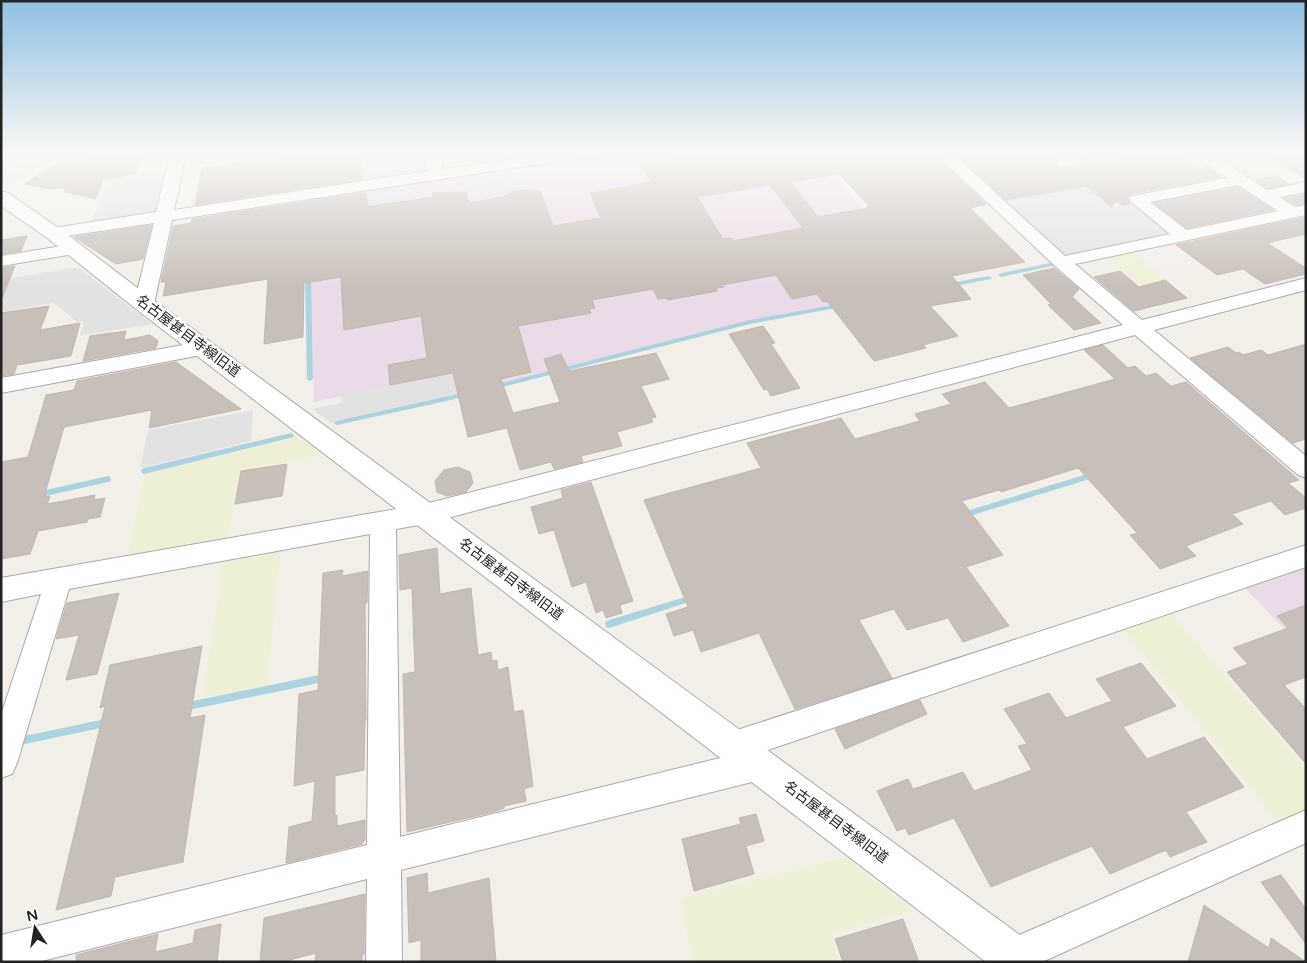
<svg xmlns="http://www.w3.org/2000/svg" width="1307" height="963" viewBox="0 0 1307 963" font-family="'Varela Round','Noto Sans JP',sans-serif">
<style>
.industrial{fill:#ebdbe8}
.farmland{fill:#eef0d5}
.parking{fill:#e2e2e2}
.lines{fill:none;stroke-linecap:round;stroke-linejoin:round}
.stream{fill:#aad3df;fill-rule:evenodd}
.building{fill:#c7bfb8;stroke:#c4b6ab;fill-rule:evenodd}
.minor-casing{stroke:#a9a9a9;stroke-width:2}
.tertiary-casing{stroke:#a9a9a9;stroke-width:2}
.minor{fill:#fff;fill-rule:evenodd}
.tertiary{fill:#fff;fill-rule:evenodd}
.labels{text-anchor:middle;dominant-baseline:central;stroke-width:5;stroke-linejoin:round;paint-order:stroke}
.street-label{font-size:14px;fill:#222;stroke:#fff}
</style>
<rect width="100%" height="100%" fill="#f2efe9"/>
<!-- industrial -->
<g class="industrial">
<polygon points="309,154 428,154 432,172 308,191"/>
<polygon points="604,154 815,154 933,287 749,321 483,388 478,368 314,402 309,199"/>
<polygon points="1306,566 1306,652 1244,587"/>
</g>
<!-- farmland -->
<g class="farmland">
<polygon points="181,154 295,154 178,170"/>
<polygon points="1131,251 1166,279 1141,285 1107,257"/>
<polygon points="297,435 324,455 241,470 227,540 127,558 145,473"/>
<polygon points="281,548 267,685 202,698 224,558"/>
<polygon points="1169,611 1306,770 1306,811 1279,823 1122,628"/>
<polygon points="845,857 914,911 830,934 839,962 693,962 680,899"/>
</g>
<!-- parking -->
<g class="parking">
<polygon points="1264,154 1294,172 1250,181 1221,162"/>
<polygon points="45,164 8,186 1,181 1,168"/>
<polygon points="165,171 154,213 92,222 107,179"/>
<polygon points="520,171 526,189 464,201 460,186 466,185 465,180"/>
<polygon points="1085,186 1113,208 1138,203 1177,233 1065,256 1004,201"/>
<polygon points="413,188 414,194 368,201 368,195"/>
<polygon points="78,267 152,324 80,336 84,321 77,322 54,303 1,312 1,280"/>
<polygon points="478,368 483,388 423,403 331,423 312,409 341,403 341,396"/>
<polygon points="253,410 251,441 140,468 148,430"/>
</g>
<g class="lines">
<!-- stream -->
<g class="stream">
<polygon points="1074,154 1079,154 1095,167 1091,168"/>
<polygon points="1055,262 1058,264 1057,265 1001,277 998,275 1001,273"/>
<polygon points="308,271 311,273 313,379 310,381 307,379 305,273"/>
<polygon points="989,276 992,278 991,279 950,287 947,285 950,283"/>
<polygon points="839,304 842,306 841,307 750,324 494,389 491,387 494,385 750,320"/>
<polygon points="467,392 470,394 469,396 337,425 334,423 337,421"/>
<polygon points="291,433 294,435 293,437 144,474 142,473 141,471 142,469 144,468"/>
<polygon points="1094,472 1096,473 1097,475 1096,477 963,518 960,517 959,515 960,513 963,512"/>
<polygon points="108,476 110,477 111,479 110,481 108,482 37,498 35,497 34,495 35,493 37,492"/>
<polygon points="692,595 695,596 696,598 695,600 692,601 609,628 606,627 605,624 606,621 609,620"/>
<polygon points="328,673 331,674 332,677 331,680 328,681 184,711 181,710 180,707 181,704 184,703"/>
<polygon points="110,718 113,719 114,722 113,725 110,726 20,745 17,744 16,741 17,738 20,737"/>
</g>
</g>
<!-- building -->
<g class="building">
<polygon points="113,154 141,154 135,174 103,179 96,199 64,192 66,187 50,189 24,184 62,161"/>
<polygon points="303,154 355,154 356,163 361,163 363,179 195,205 202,168"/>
<path d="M695 154H934L986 204 970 208 1025 262 952 276 971 299 930 306 958 336 923 345 926 348 874 361 827 301 823 302 817 294 792 299 776 275 722 285 724 287 716 288 717 291 668 300 666 298 658 299 653 289 592 300 595 308 589 309 591 313 518 326 531 372 501 379 513 413 560 402 544 359 561 354 569 371 656 353 669 379 641 386 656 417 651 418 653 422 617 432 622 446 581 456 583 462 554 469 551 462 520 470 507 428 468 437 453 373 390 385 388 365 427 358 421 316 344 330 341 277 304 283 303 337 264 344 268 279 163 296 166 282H161L173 226 191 223 192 219 364 193V196L366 195 368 207 433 197 432 193 466 192 469 203 501 197 516 191 532 190 540 191 553 226 601 218 590 193 651 182 642 166 698 157ZM839 174 869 206 867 207 868 208 818 217 791 182ZM770 185 803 228 733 241 731 238 723 239 697 197Z"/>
<polygon points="956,154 1057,154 1058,168 1136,154 1176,154 1196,167 1206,166 1222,177 1136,193 1130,195 1127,199 1130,204 1122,205 1116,201 1112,207 1086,186 1006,200"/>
<polygon points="1265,154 1306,154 1306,179"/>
<polygon points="1277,176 1289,184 1267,188 1256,180"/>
<polygon points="1238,187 1273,210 1187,228 1154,203"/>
<polygon points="1306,194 1306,203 1295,205 1284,198"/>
<polygon points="1306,217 1306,234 1267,243 1306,268 1306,274 1265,284 1243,269 1217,275 1176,245"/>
<polygon points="152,225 143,259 116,264 74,237"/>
<polygon points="27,236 21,251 1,254 1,240"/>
<polygon points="15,266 2,298 1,298 1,268"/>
<polygon points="1054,268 1079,289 1072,297 1101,323 1074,330 1048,305 1051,304 1023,275"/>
<polygon points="1120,271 1139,287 1165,280 1187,298 1134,311 1094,277"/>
<polygon points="49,306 40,330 80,323 71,356 17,365 14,374 1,376 1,313"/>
<polygon points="763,326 775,343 771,344 800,388 771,396 767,389 764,390 729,334"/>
<polygon points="126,331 124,340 150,335 158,341 156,348 83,361 90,336"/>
<polygon points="1306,344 1306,439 1293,443 1190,358 1228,347 1236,353 1239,352 1243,355 1261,350 1268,355"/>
<polygon points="1103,345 1128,368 1135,366 1146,376 1156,373 1171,386 1186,382 1299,480 1288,483 1306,498 1306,508 1285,515 1271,501 1232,514 1243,524 1186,546 1196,556 1160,569 1130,535 1137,533 1078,468 1001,492 999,490 962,501 1003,555 966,567 1009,626 963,642 948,618 907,630 894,609 859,620 892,678 795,709 759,633 701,652 693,630 674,636 666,614 688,607 644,500 761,468 747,443 841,418 855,439 920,421 915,414 951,404 942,394 985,382 1009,408 1115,379 1084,350"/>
<polygon points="176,362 241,409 149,428 152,410 64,427 44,497 50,496 47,504 95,495 94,500 105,498 100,517 88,519 87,522 38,531 30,554 1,559 1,462 28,457 46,395 74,390 77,381"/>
<polygon points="287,464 282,496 235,504 241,471"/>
<polygon points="458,467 470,472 473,483 466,492 447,496 437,492 435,481 444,470"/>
<polygon points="591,482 633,601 620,605 622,613 606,618 603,610 596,613 586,582 572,587 554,530 539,534 531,507 563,498 561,490"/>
<polygon points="437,548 440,594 471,588 478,655 491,652 492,661 497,660 498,670 508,667 514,712 523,710 533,786 524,789 526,801 504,806 504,808 493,812 407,832 403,674 415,672 412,588 400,590 399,555"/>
<polygon points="343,570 342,576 368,571 367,603 365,603 366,720 365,720 364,770 335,776 335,816 337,815 337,826 365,820 365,840 362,844 286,863 289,827 312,821 315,781 294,786 299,694 318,690 323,573"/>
<polygon points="119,593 97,674 66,680 79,635 56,639 67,603"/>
<polygon points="1306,605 1306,677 1284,685 1306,709 1306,764 1227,672 1248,664 1233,648 1288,628 1277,616"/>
<polygon points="202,646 190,718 205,715 183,862 115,877 111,896 56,910 105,706 100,708 110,665"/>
<polygon points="1141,663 1176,706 1123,727 1147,759 1204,737 1244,787 1186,812 1207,842 1170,857 1166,850 1110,874 1092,846 991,887 954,818 909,835 905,828 897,831 877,791 908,779 913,789 963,772 974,791 1032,770 1018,746 1027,744 1004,709 1049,693 1066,718 1112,701 1096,679"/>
<polygon points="920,700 927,714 845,749 835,729"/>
<polygon points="756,814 764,841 746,846 754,874 694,891 682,839 741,824 739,818"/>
<polygon points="427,873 428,893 489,878 496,962 421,962 421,940 409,943 407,878"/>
<polygon points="1281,875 1306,909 1306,944 1261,882"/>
<polygon points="365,894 364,954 362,955 362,962 315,962 316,953 282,962 260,962 264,918"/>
<polygon points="1204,905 1269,948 1271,938 1306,962 1188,962"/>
<polygon points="903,919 919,962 843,962 835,939"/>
<polygon points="221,924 217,962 77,962 76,955 158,934 155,952 193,943 195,930"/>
</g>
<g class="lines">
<!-- minor casing -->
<g class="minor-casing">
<g id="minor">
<polygon points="170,154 186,154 174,210 428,171 424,154 440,154 443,169 541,154 580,154 577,157 572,159 172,220 154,304 151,308 144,310 137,308 134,304 154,223 53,238 47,237 44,233 47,229 53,228 156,212"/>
<path d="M936 154H953L1065 256 1170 234 1129 200 1131 197 1137 195 1227 178 1193 154H1212L1267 190 1306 182V192L1279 197 1295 207 1306 205V215L1075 264 1142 320 1306 278V290L1154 330 1306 456V478L1298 475 1135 335 425 524 396 529 400 837 724 757 719 746 723 735 734 731 1306 545V567L765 751 771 753 776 764 771 775 760 780 401 870 402 962H366L367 879 38 962H1V935L367 845 370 534 69 589 17 763 12 774 1 778V715L41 594 1 602V578L425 504 1123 325 1055 266ZM1238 185 1278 211 1187 230 1150 202Z"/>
<polygon points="74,244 80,245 83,249 80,253 1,266 1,256"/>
<polygon points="205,341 212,343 215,348 212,353 1,393 1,378"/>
<polygon points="1306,810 1306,843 1042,962 998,962 996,956 1001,943"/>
</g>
</g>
<!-- tertiary casing -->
<g class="tertiary-casing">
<polygon id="tertiary" points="1,191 8,193 60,229 152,299 1036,947 1042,962 986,962 136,309 46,237 1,206"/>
</g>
<!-- minor -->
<use href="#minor" class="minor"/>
<!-- tertiary -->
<use href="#tertiary" class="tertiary"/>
</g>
<!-- sky -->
<linearGradient id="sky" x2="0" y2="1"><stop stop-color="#8fc0e4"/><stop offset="0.53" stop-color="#f9f8f5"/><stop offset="1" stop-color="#f9f8f5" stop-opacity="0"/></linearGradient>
<rect width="1307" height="289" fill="url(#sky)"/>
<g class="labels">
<!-- street labels -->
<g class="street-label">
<text transform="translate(188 336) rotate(37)">名古屋甚目寺線旧道</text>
<text transform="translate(511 579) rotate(37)">名古屋甚目寺線旧道</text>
<text transform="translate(836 822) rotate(37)">名古屋甚目寺線旧道</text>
</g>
</g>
<!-- border -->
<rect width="1307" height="963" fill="none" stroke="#222222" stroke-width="5"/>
<!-- north arrow -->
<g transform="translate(35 928) rotate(348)" stroke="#ffffff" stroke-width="4" paint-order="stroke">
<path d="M0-4L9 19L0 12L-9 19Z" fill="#222222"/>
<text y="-8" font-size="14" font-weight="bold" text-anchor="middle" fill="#222222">N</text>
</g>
</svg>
